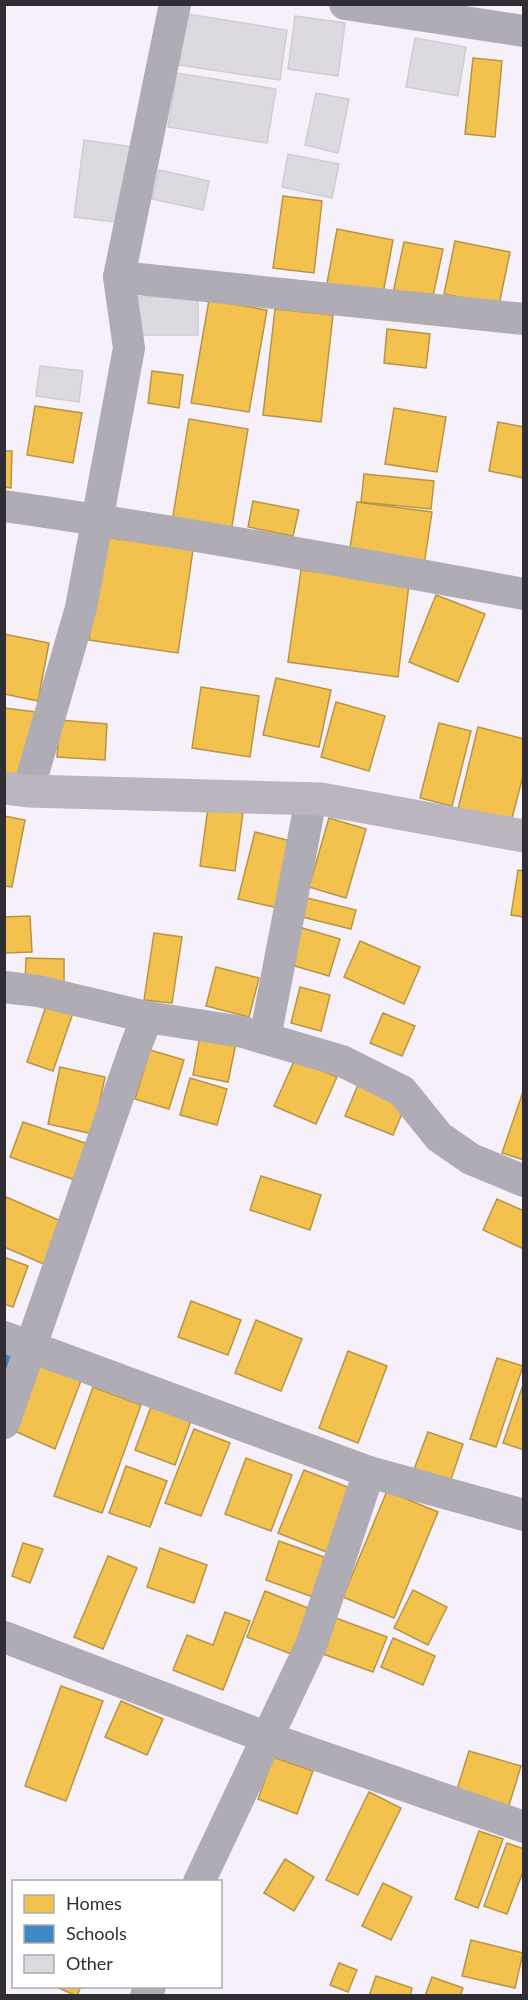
<svg xmlns="http://www.w3.org/2000/svg" width="528" height="2000" viewBox="0 0 528 2000" font-family="Lato,sans-serif">
<style>
.homes{fill:#f2c14e;stroke:#b89546;stroke-width:1.5}
.schools{fill:#3f88c5;stroke:#3a6d9a;stroke-width:1.5}
.building{fill:#ddd9e1;stroke:#d0ccd4;stroke-width:1.5}
.lines{fill:none;stroke-linecap:round;stroke-linejoin:round}
.street{stroke:#b0acb5;stroke-width:32}
.secondary{stroke:#bab5bf;stroke-width:33}
</style>
<rect width="100%" height="100%" fill="#f5f0fa"/>
<!-- homes -->
<g class="homes">
<polygon points="473,58 502,61 495,137 465,134"/>
<polygon points="283,196 322,201 314,273 273,268"/>
<polygon points="337,229 393,240 382,299 326,289"/>
<polygon points="455,241 510,252 499,305 444,294"/>
<polygon points="404,242 443,249 432,301 393,293"/>
<polygon points="209,300 267,310 249,412 191,403"/>
<polygon points="275,309 333,315 321,422 263,415"/>
<polygon points="387,329 430,334 426,368 384,363"/>
<polygon points="152,371 183,375 179,408 148,403"/>
<polygon points="35,406 82,413 73,463 27,455"/>
<polygon points="394,408 446,417 437,472 385,464"/>
<polygon points="189,419 248,429 231,532 172,522"/>
<polygon points="498,422 524,427 524,478 489,471"/>
<polygon points="4,451 12,451 11,488 4,487"/>
<polygon points="364,474 434,481 431,509 361,502"/>
<polygon points="253,501 299,510 293,536 248,527"/>
<polygon points="357,502 432,512 424,565 349,554"/>
<polygon points="105,537 193,550 178,653 89,640"/>
<polygon points="301,570 409,584 398,677 288,662"/>
<polygon points="436,595 485,614 458,682 409,662"/>
<polygon points="4,634 49,643 38,701 4,694"/>
<polygon points="276,678 331,690 319,747 263,735"/>
<polygon points="201,687 259,696 250,757 192,748"/>
<polygon points="336,702 385,716 369,771 321,757"/>
<polygon points="4,708 36,712 27,776 4,773"/>
<polygon points="60,720 107,724 105,760 57,757"/>
<polygon points="439,723 471,731 452,806 420,798"/>
<polygon points="478,727 524,739 524,772 511,822 458,809"/>
<polygon points="208,808 243,813 235,871 200,866"/>
<polygon points="4,816 25,820 12,887 4,886"/>
<polygon points="329,818 366,829 346,898 309,887"/>
<polygon points="255,832 295,842 278,908 238,899"/>
<polygon points="518,870 524,871 524,917 511,915"/>
<polygon points="307,898 356,910 351,929 302,917"/>
<polygon points="30,916 32,952 4,953 4,917"/>
<polygon points="299,927 340,939 329,976 288,964"/>
<polygon points="154,933 182,937 172,1003 144,1000"/>
<polygon points="360,941 420,967 404,1004 344,977"/>
<polygon points="26,958 64,959 64,985 25,984"/>
<polygon points="216,967 259,978 249,1017 206,1006"/>
<polygon points="300,987 330,995 321,1031 291,1023"/>
<polygon points="48,1000 74,1010 53,1071 27,1062"/>
<polygon points="383,1013 415,1026 402,1056 370,1043"/>
<polygon points="200,1036 236,1043 228,1082 193,1075"/>
<polygon points="150,1050 184,1060 169,1109 135,1099"/>
<polygon points="295,1059 337,1077 316,1124 274,1106"/>
<polygon points="60,1067 105,1077 93,1134 48,1124"/>
<polygon points="190,1078 227,1089 217,1125 180,1115"/>
<polygon points="358,1085 406,1104 393,1135 345,1116"/>
<polygon points="524,1089 524,1160 502,1153"/>
<polygon points="23,1122 88,1144 75,1180 10,1157"/>
<polygon points="261,1176 321,1195 310,1230 250,1210"/>
<polygon points="4,1196 65,1223 46,1265 4,1247"/>
<polygon points="497,1199 524,1211 524,1249 483,1230"/>
<polygon points="4,1257 28,1266 13,1307 4,1304"/>
<polygon points="191,1301 241,1320 228,1355 178,1337"/>
<polygon points="256,1320 302,1339 281,1391 235,1373"/>
<polygon points="348,1351 387,1366 358,1443 319,1428"/>
<polygon points="497,1358 523,1366 496,1447 470,1439"/>
<polygon points="34,1360 82,1378 55,1449 10,1429"/>
<polygon points="524,1382 524,1450 503,1443"/>
<polygon points="93,1387 141,1405 102,1513 54,1496"/>
<polygon points="152,1404 192,1418 175,1465 135,1450"/>
<polygon points="194,1429 230,1443 201,1516 165,1503"/>
<polygon points="428,1432 463,1444 449,1485 413,1472"/>
<polygon points="246,1458 292,1475 271,1531 225,1514"/>
<polygon points="126,1466 167,1481 150,1527 109,1513"/>
<polygon points="304,1470 355,1490 329,1553 278,1533"/>
<polygon points="387,1491 438,1512 394,1618 343,1597"/>
<polygon points="279,1541 327,1558 313,1597 266,1580"/>
<polygon points="23,1543 43,1549 30,1583 12,1576"/>
<polygon points="160,1548 207,1565 194,1603 147,1587"/>
<polygon points="108,1556 137,1568 103,1649 74,1637"/>
<polygon points="413,1590 447,1607 428,1645 394,1628"/>
<polygon points="265,1591 313,1610 294,1655 247,1637"/>
<polygon points="225,1612 250,1621 223,1690 173,1670 187,1635 213,1645"/>
<polygon points="336,1618 387,1637 373,1672 323,1654"/>
<polygon points="393,1638 435,1656 423,1685 381,1667"/>
<polygon points="61,1686 103,1701 66,1801 25,1786"/>
<polygon points="121,1701 163,1719 147,1755 105,1737"/>
<polygon points="469,1751 521,1766 507,1812 455,1796"/>
<polygon points="273,1757 313,1771 297,1814 258,1799"/>
<polygon points="369,1792 401,1808 358,1895 326,1880"/>
<polygon points="479,1831 503,1839 478,1908 455,1899"/>
<polygon points="507,1843 524,1849 524,1869 507,1914 484,1906"/>
<polygon points="285,1859 314,1877 294,1911 264,1893"/>
<polygon points="383,1883 412,1897 391,1940 362,1926"/>
<polygon points="471,1940 523,1953 515,1988 462,1976"/>
<polygon points="339,1963 357,1970 348,1992 330,1985"/>
<polygon points="376,1976 412,1988 410,1996 369,1996"/>
<polygon points="432,1977 463,1988 460,1996 425,1996"/>
<polygon points="54,1986 81,1986 77,1996"/>
</g>
<!-- schools -->
<polygon class="schools" points="4,1351 12,1355 4,1373"/>
<!-- building -->
<g class="building">
<polygon points="187,14 287,30 280,80 179,65"/>
<polygon points="295,16 345,23 338,76 288,69"/>
<polygon points="415,38 466,47 458,96 406,87"/>
<polygon points="177,73 276,89 267,143 168,127"/>
<polygon points="316,93 349,99 338,153 305,145"/>
<polygon points="84,140 132,147 122,223 74,217"/>
<polygon points="288,154 339,164 332,198 282,187"/>
<polygon points="159,170 209,181 203,210 152,199"/>
<rect x="134" y="297" width="64" height="38"/>
<polygon points="40,366 83,371 79,402 36,396"/>
</g>
<g class="lines">
<!-- street -->
<g class="street">
<polyline points="345,4 524,31"/>
<polyline points="119,277 524,319"/>
<path d="M4 506C178 531 351 562 524 594"/>
<polyline points="28,791 81,608 129,348 119,277 175,4"/>
<polyline points="4,987 38,991 147,1017 243,1032 342,1061 402,1091 439,1137 471,1159 524,1181"/>
<polyline points="265,1038 311,799"/>
<polyline points="4,1337 369,1472 524,1515"/>
<polyline points="4,1423 134,1051 147,1017"/>
<polyline points="4,1637 268,1738 524,1827"/>
<polyline points="199,1882 312,1643 369,1472"/>
<polyline points="146,1996 150,1986"/>
</g>
<!-- secondary -->
<polyline class="secondary" points="4,788 28,791 321,799 524,836"/>
</g>
<!-- border -->
<rect width="528" height="2000" fill="none" stroke="#302d34" stroke-width="12"/>
<!-- legend -->
<rect x="12" y="1880" width="210" height="108" fill="#ffffff" stroke="#acabae" stroke-width="1.5"/>
<rect x="24" y="1895" width="30" height="18" fill="#f2c14e" stroke="#acabae" stroke-width="1.5"/>
<text x="66" y="1910" font-size="18" fill="#302d34">Homes</text>
<rect x="24" y="1925" width="30" height="18" fill="#3f88c5" stroke="#acabae" stroke-width="1.5"/>
<text x="66" y="1940" font-size="18" fill="#302d34">Schools</text>
<rect x="24" y="1955" width="30" height="18" fill="#ddd9e1" stroke="#acabae" stroke-width="1.5"/>
<text x="66" y="1970" font-size="18" fill="#302d34">Other</text>
</svg>
